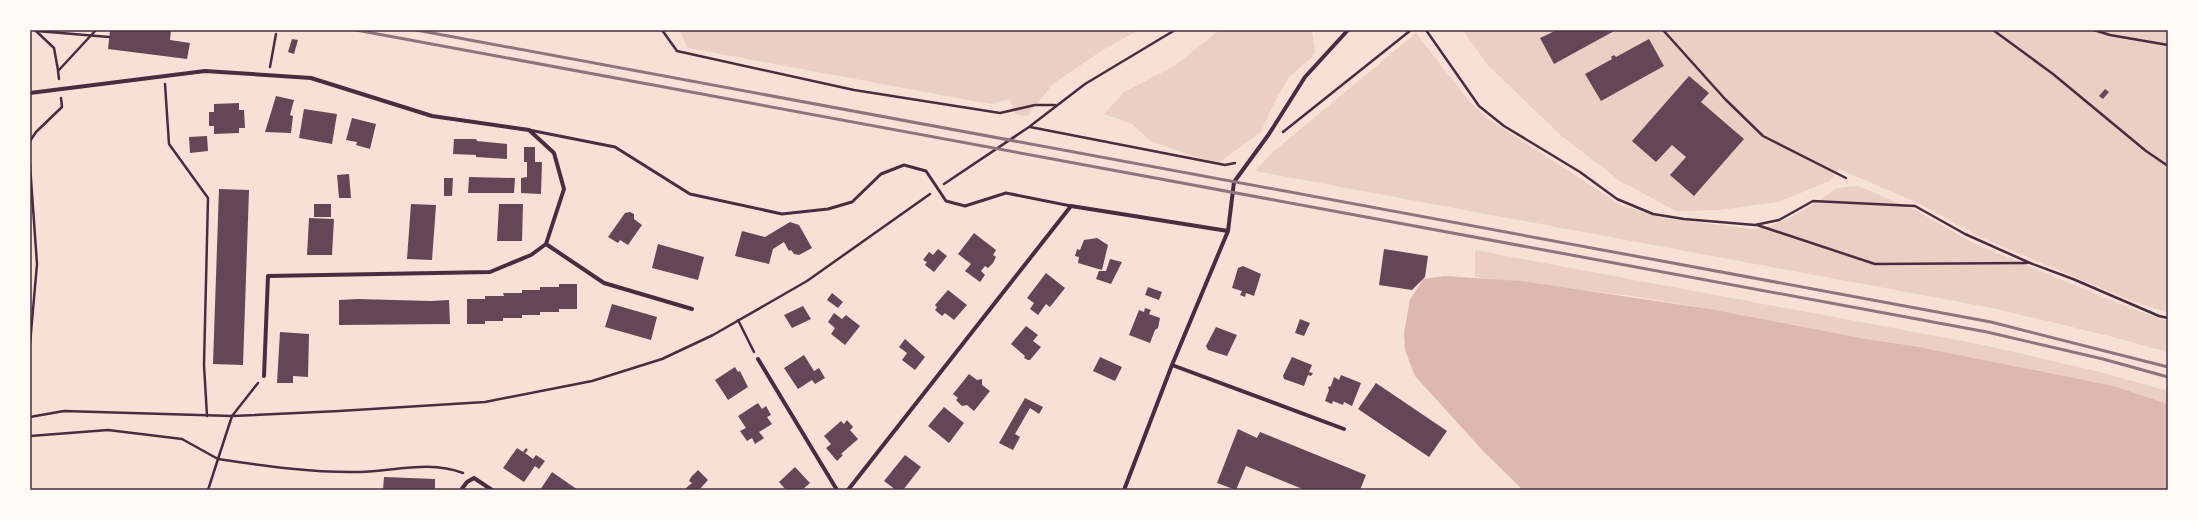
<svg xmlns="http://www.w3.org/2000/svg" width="2198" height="520" viewBox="0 0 2198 520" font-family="'DM Sans',sans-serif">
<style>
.green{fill:#ebcfc5}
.water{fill:#dcb8b0}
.building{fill:#644757}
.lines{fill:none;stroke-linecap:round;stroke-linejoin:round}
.path{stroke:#4a2c40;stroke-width:2.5}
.service{stroke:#4a2c40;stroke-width:3}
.minor{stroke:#4a2c40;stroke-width:4}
.rail{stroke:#8f747c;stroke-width:3}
.neatline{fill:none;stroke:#4a2c40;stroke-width:1.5}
</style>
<rect width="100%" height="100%" fill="#f7e1d7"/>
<!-- green -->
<g class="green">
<polygon points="679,30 1139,30 1106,48 1054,83 1027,116 1015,114 1010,99 990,104 688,48"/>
<polygon points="1219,30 1312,30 1315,52 1312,57 1289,77 1274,103 1261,132 1217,164 1150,141 1132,124 1104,114 1124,92 1176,65"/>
<polygon points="1463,30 2168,30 2168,313 2132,301 1980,237 1920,204 1839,169 1830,181 1778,202 1719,210 1676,211 1620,181 1559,134 1486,63"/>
<path d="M1416 33 1469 101 1487 118 1621 205 1662 218 1754 229C1786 224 1810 207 1835 189L1843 187 1858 186 1917 211 1975 244 2130 308 2168 321V352L2109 336 1992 308 1255 171 1272 153Z"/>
<polygon points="1475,250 1984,345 2100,372 2168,391 2168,404 2114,386 1914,346 1866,339 1710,309 1632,296 1475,277"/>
</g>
<!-- water -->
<polygon class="water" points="1445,276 1520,281 1710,309 1866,339 1914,346 2114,386 2168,404 2168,490 1523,490 1485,453 1415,376 1405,350 1404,333 1410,300 1423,279"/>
<!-- building -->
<g class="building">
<polygon points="110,30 171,30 170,40 190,43 187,59 108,49"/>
<polygon points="1557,30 1616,30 1554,64 1540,38"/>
<polygon points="292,39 298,40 294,54 288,52"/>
<polygon points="1649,39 1664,66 1601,101 1585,74 1612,59 1611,57 1614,55 1616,57"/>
<polygon points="1689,76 1709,93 1701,102 1744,139 1694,196 1670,175 1686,157 1672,145 1656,162 1632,141"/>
<polygon points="2105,89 2109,92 2103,99 2099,96"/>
<polygon points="276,96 294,100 290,115 293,116 291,133 265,132"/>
<polygon points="239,103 239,110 244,110 245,128 239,128 239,133 214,134 214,126 209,126 209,112 214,112 214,104"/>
<polygon points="304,109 337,114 332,144 299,138"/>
<polygon points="352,118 376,124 370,149 356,145 357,142 346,140"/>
<polygon points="207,136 208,151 190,153 189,137"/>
<polygon points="454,139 476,139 477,141 507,144 507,159 476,157 476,155 453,154"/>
<polygon points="524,147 535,147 535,162 542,162 541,194 521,193 521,178 527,177 527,162 524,162"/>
<polygon points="349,174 351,198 339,198 337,175"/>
<polygon points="469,177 515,178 514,193 468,193"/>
<polygon points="444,178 453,178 452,196 444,196"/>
<polygon points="219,189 249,190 243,365 213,364"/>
<rect x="314" y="204" width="17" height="13"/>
<polygon points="411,204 436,205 432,260 407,259"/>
<polygon points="499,204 523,204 522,241 497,241"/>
<polygon points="630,212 634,214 634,219 642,225 628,245 620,240 618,243 608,237 625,213"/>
<polygon points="309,218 334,219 332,255 307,255"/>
<polygon points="790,222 799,225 812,248 799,255 794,254 791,250 789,251 784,242 773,249 769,264 735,256 742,231 765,237"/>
<polygon points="974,233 996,250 993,255 996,257 993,263 988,268 985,266 981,271 985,275 980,282 965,271 971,264 958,254"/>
<polygon points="1097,238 1108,245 1102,270 1078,263 1079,257 1075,256 1077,249 1080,250 1084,240"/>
<polygon points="658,244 704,257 698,280 652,268"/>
<polygon points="938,249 947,256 934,272 925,265 927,262 923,260 929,252 933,255"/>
<polygon points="1384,249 1428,256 1425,277 1412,290 1379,285"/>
<polygon points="1110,259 1122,262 1111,284 1096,279 1099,271 1106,271"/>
<polygon points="1243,266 1261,274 1254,296 1246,293 1245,297 1240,295 1242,291 1232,288 1238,268"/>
<polygon points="1046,273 1065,288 1050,307 1046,304 1038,315 1030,309 1034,303 1027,298"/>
<polygon points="559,284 577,284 577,309 559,309 559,312 540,312 540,315 522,315 522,318 503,318 503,321 485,321 485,324 467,324 467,299 485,299 485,296 504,296 503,293 522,293 522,290 540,290 540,287 559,287"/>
<polygon points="1148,287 1162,292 1159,300 1145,295"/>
<polygon points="948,290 967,305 954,320 945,313 942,316 935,310 937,307 935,305"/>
<polygon points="832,293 843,302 838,308 827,300"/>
<polygon points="358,299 431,301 449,300 450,324 339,325 339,300"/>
<polygon points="612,304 657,317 651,340 605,327"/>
<polygon points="803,306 811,319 792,328 784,315"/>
<polygon points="1145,308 1151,310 1149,314 1160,318 1158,328 1155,330 1150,343 1129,335 1139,310 1144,312"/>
<polygon points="834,313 842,319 846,315 860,326 845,345 831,334 835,328 828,322"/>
<polygon points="1300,319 1310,323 1304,336 1295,333"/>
<polygon points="1026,326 1038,335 1033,341 1041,347 1030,360 1028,360 1024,358 1025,356 1011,344"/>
<polygon points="1216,327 1237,335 1227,356 1208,350 1206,346"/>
<polygon points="280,332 309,334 308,377 293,376 293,383 277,383"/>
<polygon points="905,339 925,357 915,370 902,360 907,353 899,347"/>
<polygon points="804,355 814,371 819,368 825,378 815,384 812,380 798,389 784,368"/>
<polygon points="1100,357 1122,367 1115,381 1093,371"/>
<polygon points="1292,357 1312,365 1309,372 1313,373 1311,376 1308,375 1304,386 1284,379 1283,376"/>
<polygon points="735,367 738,372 740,371 748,387 728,400 715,380"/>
<polygon points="969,374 977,380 982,379 982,385 990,391 974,411 967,405 962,406 956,400 958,398 953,394"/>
<polygon points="1341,375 1361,383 1352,406 1344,402 1343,405 1333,401 1332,404 1325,401 1329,390 1328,387 1331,386 1334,377 1339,380"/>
<polygon points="1376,383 1447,431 1429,457 1358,409"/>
<polygon points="1025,398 1043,407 1039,414 1030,408 1015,434 1020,437 1013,450 999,443"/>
<polygon points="758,403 762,409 766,406 771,415 767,417 772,424 759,432 764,438 755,444 752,438 747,441 740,431 746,428 738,416"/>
<polygon points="944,407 964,423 949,443 928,426"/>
<polygon points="847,420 853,427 850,430 858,439 841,454 843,455 837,461 826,448 831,444 824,436 841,421 844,424"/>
<polygon points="1238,429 1257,438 1260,432 1366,475 1360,490 1305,490 1246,466 1236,490 1217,483"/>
<polygon points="517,448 523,452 526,448 528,450 525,453 533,459 536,455 545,461 539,469 535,466 524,482 503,468"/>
<polygon points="905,455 921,467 903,490 896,490 884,481"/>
<polygon points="795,467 810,483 802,490 786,490 779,482"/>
<polygon points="698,470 708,480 699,490 688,490 686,488 692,483 689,481 691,477"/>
<polygon points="552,472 578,490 540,490"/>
<polygon points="384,477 435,479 435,490 383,490"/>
</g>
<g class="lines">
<!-- path -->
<g class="path">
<polyline points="662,30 677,51 854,90 1000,113 1035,105 1055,105"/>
<polyline points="1426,30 1479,106 1504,126 1580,172 1617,199 1653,214 1684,219 1755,225 1779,220 1813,201 1915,206 1965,234 2030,263 2073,279 2159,316 2168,318"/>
<polyline points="1663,30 1725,99 1763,136 1846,178"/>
<polyline points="1993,30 2053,74 2146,151 2168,166"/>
<polyline points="2094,30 2110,35 2168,45"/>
<polyline points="36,31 54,48 58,70"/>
<polyline points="37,31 109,37"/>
<polyline points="270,67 276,34"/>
<polyline points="59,79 58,71 96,30"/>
<polyline points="165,84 169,144 208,198 204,365 207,416"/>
<polyline points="1030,127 1225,165 1235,163"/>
<polyline points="1283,132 1411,30"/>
<polyline points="30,141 36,132 62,107 61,98"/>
<polyline points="30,165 37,264 30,344"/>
<polyline points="944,184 1029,127 1085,84 1175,30"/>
<polyline points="1757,225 1875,264 2027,263"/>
<polyline points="738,320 754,352"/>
<polyline points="30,417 64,411 232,416 339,411 485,402 592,381 662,359 713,335 807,281 930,194"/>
<polyline points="30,436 108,430 182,439 218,459 232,416 258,383"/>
<path d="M208 490 218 459C265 466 313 473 360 472 394 471 430 460 463 473"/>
</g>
<!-- service -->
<polyline class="service" points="529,130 615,147 690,194 782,214 828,209 852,202 881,174 904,165 926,171 946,201 965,206 1006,193 1071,206"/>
<!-- minor -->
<g class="minor">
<polyline points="30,93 205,71 311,78 432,116 529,130 554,153 564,189 546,244 531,255 490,272 268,276 264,376"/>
<polyline points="546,244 604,283 692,309"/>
<polyline points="758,359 837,490"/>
<polyline points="1172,365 1344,429"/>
<polyline points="461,490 467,482 474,478 492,490"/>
<polyline points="848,490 1071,206 1228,231"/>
<polyline points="1124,490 1172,365 1228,231 1234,182 1269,134 1305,77 1348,30"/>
</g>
<!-- rail -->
<g class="rail">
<polyline points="356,30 1987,332 2103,359 2168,377"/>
<polyline points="416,30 1991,322 2168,367"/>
</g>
</g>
<!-- border -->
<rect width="2198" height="520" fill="none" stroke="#fffaf5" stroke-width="62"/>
<rect x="31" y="31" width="2136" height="458" class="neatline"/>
</svg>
